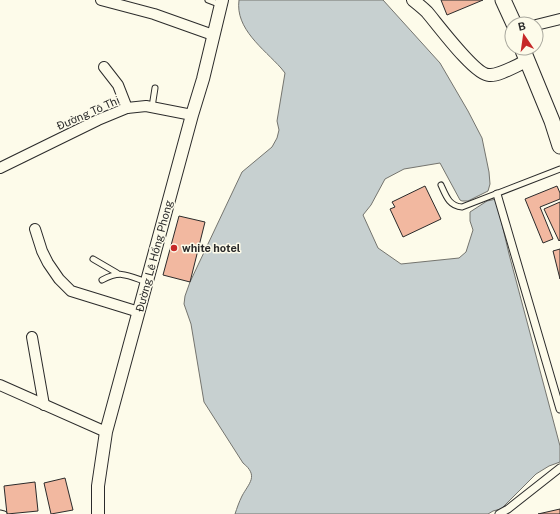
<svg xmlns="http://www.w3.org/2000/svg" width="560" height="514" viewBox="0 0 560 514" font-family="'Public Sans',sans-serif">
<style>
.water{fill:#c7d0d0;stroke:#74746e}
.building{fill:#f2b8a0;stroke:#2b2b2b}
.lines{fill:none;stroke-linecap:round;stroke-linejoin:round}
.service-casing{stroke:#2b2b2b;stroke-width:7}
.pedestrian-casing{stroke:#2b2b2b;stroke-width:9}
.minor-casing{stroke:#2b2b2b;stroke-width:12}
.tertiary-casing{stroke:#2b2b2b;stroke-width:14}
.primary-casing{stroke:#2b2b2b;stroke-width:17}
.service{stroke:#fdfbea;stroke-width:5}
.pedestrian{stroke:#fdfbea;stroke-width:7}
.minor{stroke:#fdfbea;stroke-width:10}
.tertiary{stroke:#fdfbea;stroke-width:12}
.primary{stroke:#fdfbea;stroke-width:15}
.poi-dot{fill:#c62828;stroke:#fdfbea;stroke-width:1.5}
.labels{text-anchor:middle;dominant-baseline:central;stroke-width:3;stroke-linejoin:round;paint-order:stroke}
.street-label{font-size:11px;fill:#2b2b2b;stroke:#fdfbea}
.poi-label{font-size:11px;font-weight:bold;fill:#2b2b2b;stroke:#fdfbea;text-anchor:start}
</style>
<rect width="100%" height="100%" fill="#fdfbea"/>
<!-- water -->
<path class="water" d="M239 0H383L440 63 468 111 482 138 489 172 490 184 488 191 468 201H462L460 200 440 163 404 169 385 179 371 205 363 215 378 248 401 264 459 258 466 252 473 230 470 221V212L487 201 496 199 509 254 560 446V462L549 466 536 474 501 509 493 511 488 514H235C237 508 239 502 242 496 249 483 259 476 243 463L204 402 191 324 184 304 185 296 190 282 242 172 272 147 277 138 279 130 277 121 285 73 281 68C264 49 235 29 239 0Z"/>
<!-- building -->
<g class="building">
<polygon points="441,0 483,0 447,15"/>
<polygon points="425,186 441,219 403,237 390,209 395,207 392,202"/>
<polygon points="557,186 560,193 560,199 540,207 553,239 543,243 525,199"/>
<polygon points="560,202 560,240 559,241 544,209"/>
<polygon points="179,216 205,222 190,282 163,275"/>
<polygon points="560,249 560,279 553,251"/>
<polygon points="65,478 73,510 51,514 44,483"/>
<polygon points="35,482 38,511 7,514 4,486"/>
<polygon points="560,509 560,514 538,514"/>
</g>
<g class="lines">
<!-- service casing -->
<g class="service-casing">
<g id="service">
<polyline points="208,0 221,5"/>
<polyline points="152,107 155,88"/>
<path d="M441 185C446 196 449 206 462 207L560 169"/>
<polyline points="93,259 117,273"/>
<path d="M102 280C121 270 127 275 146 282"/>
<polyline points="0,513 4,514"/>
</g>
</g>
<!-- pedestrian casing -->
<g class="pedestrian-casing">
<g id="pedestrian">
<polyline points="497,194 560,409"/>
<polyline points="499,514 508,509 560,468"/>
</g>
</g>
<!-- minor casing -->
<g class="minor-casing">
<g id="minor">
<polyline points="101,0 154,14 213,35"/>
<polyline points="536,25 560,19"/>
<polyline points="104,67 118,85 127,108"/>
<polyline points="0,168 98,120 127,108 146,106 192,115"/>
<polyline points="35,229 42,251 48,263 59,279 71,291 139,312"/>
<polyline points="32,337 44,405"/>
<polyline points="0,385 106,432"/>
</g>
</g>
<!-- tertiary casing -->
<g class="tertiary-casing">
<g id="tertiary">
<path d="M413 0C418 4 423 8 427 12 438 25 475 75 489 75 499 76 517 65 527 61"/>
<polyline points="98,514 98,486 106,432 192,115 203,79 222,0"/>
</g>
</g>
<!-- primary casing -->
<g class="primary-casing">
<g id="primary">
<polyline points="503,0 514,24"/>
<polyline points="522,48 552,121 560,146"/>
</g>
</g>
<!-- service -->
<use href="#service" class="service"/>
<!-- pedestrian -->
<use href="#pedestrian" class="pedestrian"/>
<!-- minor -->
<use href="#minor" class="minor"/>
<!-- tertiary -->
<use href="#tertiary" class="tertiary"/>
<!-- primary -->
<use href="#primary" class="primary"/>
</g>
<!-- markers -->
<circle class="poi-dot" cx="174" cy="248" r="4"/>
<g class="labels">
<!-- street labels -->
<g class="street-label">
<text transform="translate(88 113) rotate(-24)">Đường Tô Thị</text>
<text transform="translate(154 256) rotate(-75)">Đường Lê Hồng Phong</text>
</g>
<!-- poi labels -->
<g class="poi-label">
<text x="182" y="248">white hotel</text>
</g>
</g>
<!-- north arrow -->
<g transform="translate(524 36) rotate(347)"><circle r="19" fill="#fdfbea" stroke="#a9a89e"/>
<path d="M0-3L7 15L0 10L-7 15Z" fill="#c62828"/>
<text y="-6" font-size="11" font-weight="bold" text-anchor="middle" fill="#2b2b2b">B</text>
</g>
</svg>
